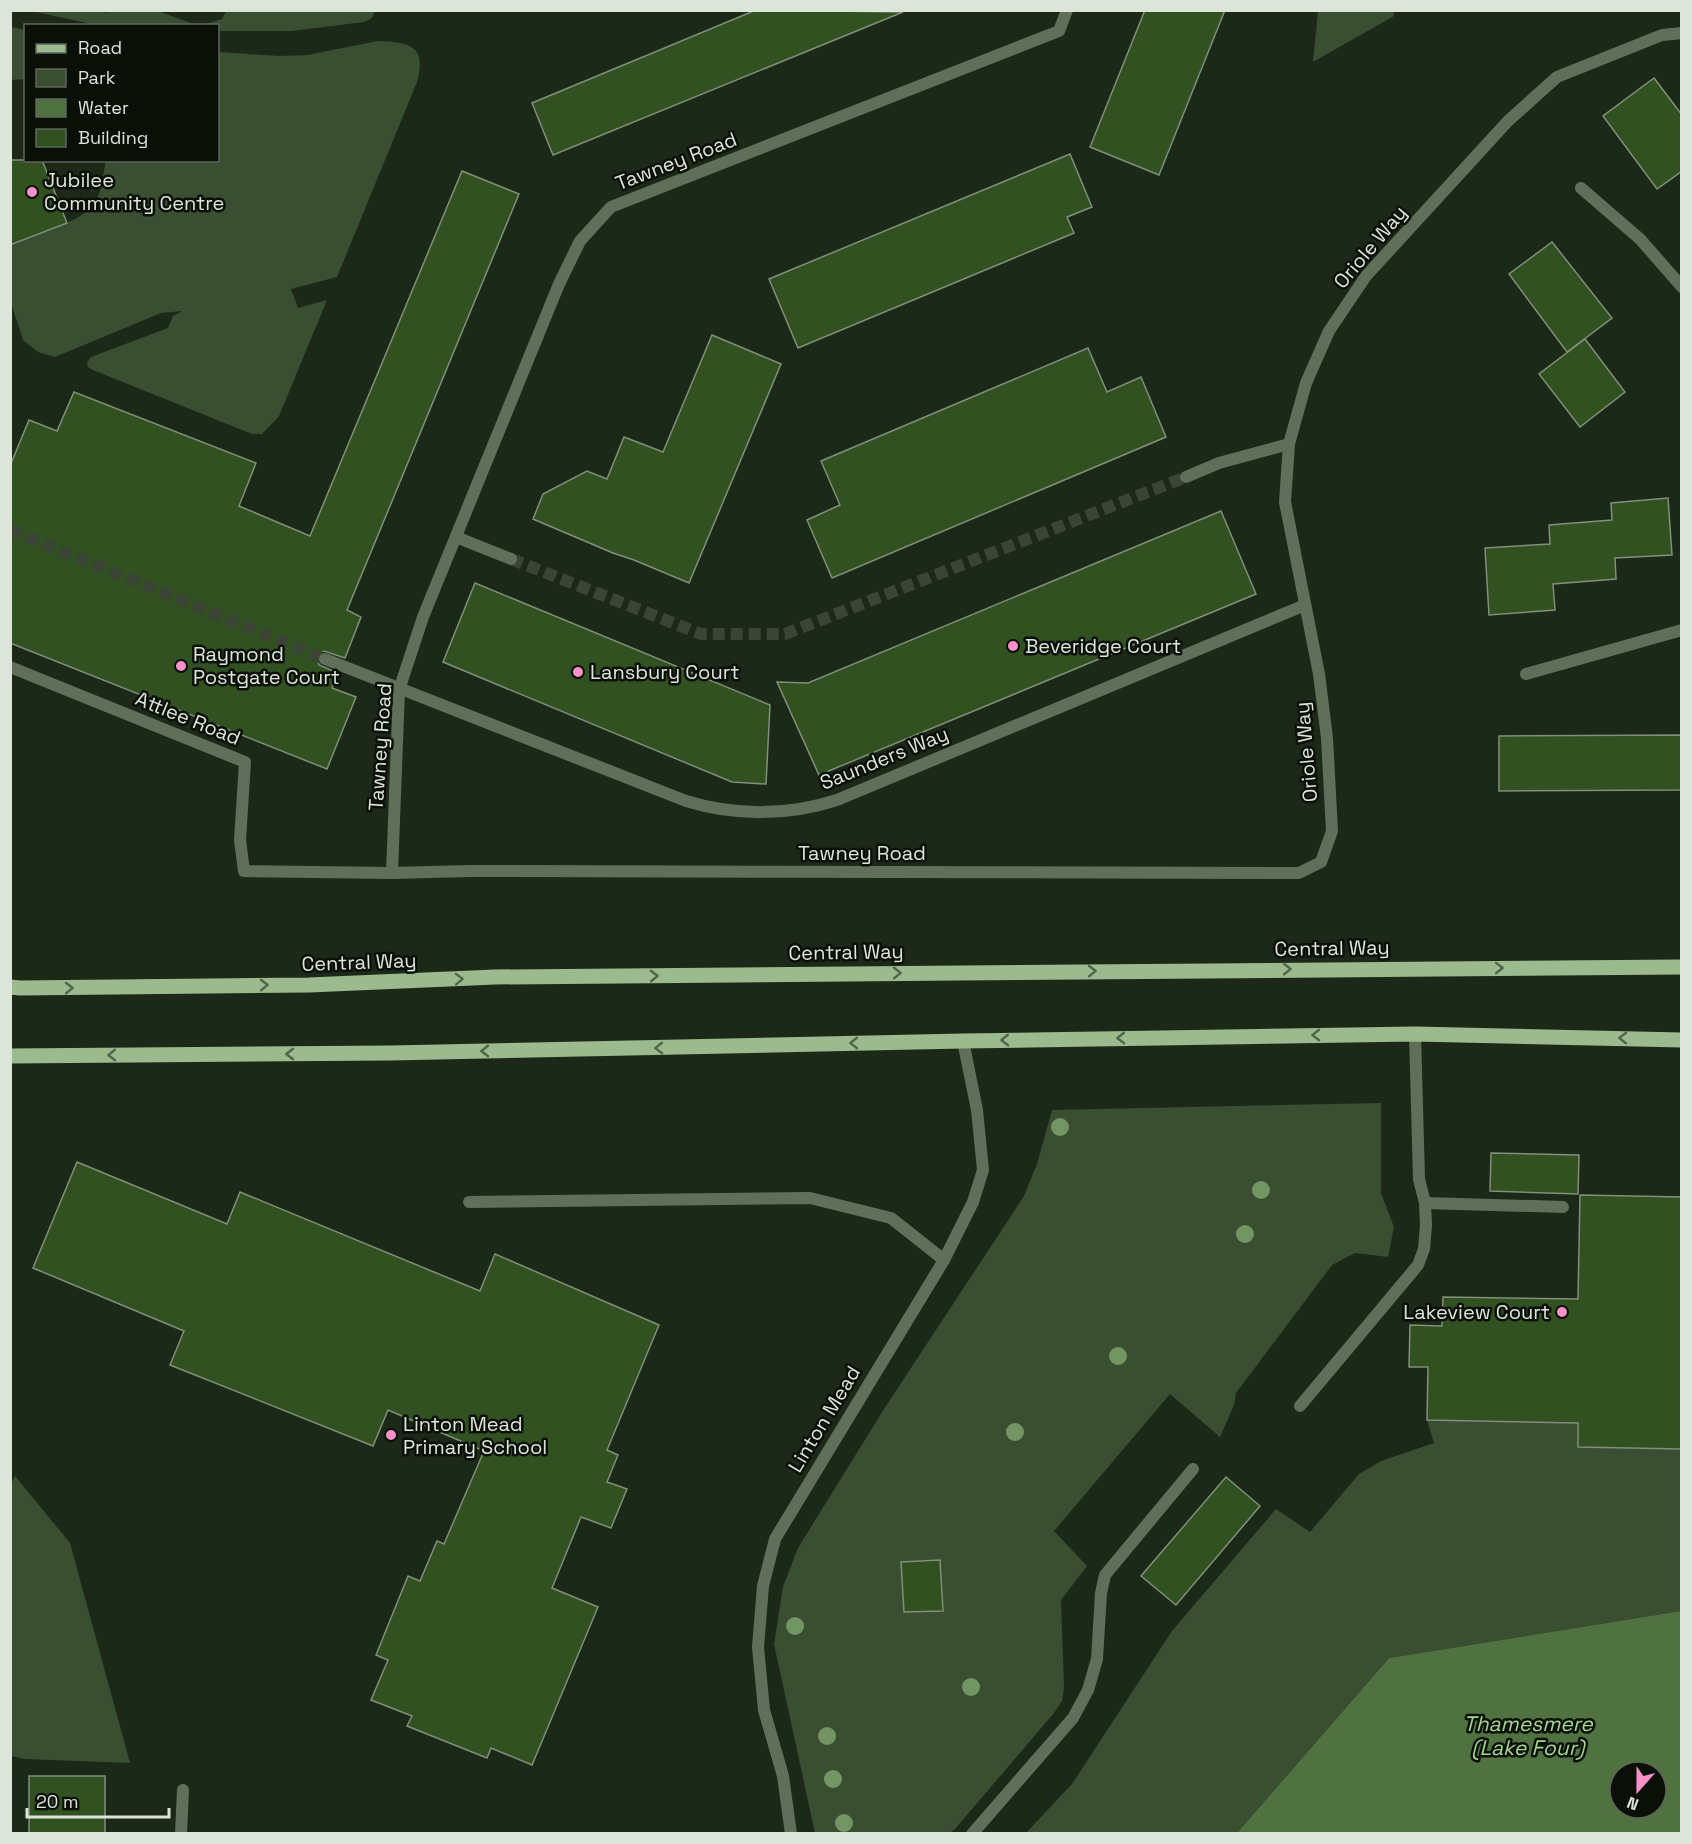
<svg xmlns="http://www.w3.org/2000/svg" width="1692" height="1844" viewBox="0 0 1692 1844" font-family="'Space Grotesk',sans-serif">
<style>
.green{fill:#3a4e31}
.water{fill:#507140;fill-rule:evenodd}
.building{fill:#315121;stroke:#818f7b;stroke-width:1.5}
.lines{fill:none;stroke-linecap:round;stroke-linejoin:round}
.street-tunnel{stroke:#3a4535;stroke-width:12;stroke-dasharray:12 6;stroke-linecap:butt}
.lane{stroke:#606f5a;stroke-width:12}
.street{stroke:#606f5a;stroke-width:12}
.primary{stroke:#9bba8d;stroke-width:15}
.tree{fill:#739564}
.oneway{stroke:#52654a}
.poi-dot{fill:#f890ca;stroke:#0a1008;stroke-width:2}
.labels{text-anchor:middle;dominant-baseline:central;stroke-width:5;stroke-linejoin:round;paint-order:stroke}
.street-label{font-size:20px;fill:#dde5da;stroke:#0a1008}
.poi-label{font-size:20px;fill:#dde5da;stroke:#0a1008;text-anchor:start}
.water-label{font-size:21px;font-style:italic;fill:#a3d68c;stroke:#0a1008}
</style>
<rect width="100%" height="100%" fill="#1d2918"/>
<!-- green -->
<g class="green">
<polygon points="100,11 106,13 108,11 158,11 196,25 96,25 31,11"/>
<polygon points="226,11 226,10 375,11 372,18 364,22 291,31 218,31 218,26 203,25 222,19"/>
<polygon points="1318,11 1393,11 1394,16 1313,62"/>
<polygon points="11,27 25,30 25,79 11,80"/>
<path d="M378 41C410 42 427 46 417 82L337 277 291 289 298 308 327 300 279 416 262 434H252L93 370 88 367 87 362 91 357 168 328 173 316 182 311 161 313 55 357 38 352 23 340 11 303 10 245C31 237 86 221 96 201 102 189 103 173 106 161L218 160V52L279 56 307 55Z"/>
<polygon points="1381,1103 1381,1193 1394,1227 1388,1257 1355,1253 1332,1265 1236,1393 1234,1405 1220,1437 1170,1394 1054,1531 1087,1566 1061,1600 1064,1687 1062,1701 1054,1713 955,1829 948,1834 815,1833 774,1644 783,1587 798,1548 884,1409 1024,1196 1037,1164 1052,1110"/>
<polygon points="1427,1420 1578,1423 1578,1447 1681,1449 1681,1611 1389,1658 1237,1833 1025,1834 1072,1784 1172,1631 1276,1509 1310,1532 1359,1474 1381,1461 1434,1443"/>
<polygon points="15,1476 70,1543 130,1763 25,1759 11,1756 10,1486"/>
</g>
<!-- water -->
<path class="water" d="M1681 1611V1833H1237L1389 1658ZM1620 1772H1656V1808H1620Z"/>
<!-- building -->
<g class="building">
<polygon points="756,10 903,12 553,155 532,103"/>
<polygon points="1145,10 1225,10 1159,175 1090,147"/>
<polygon points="1654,78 1682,115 1682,171 1657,189 1603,116"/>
<polygon points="1070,154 1092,207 1067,217 1074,233 798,348 769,279"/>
<polygon points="10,160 42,160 67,223 10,245"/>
<polygon points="462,171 519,194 347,610 361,617 345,658 324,651 319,653 317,657 319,665 338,673 332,688 356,697 327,769 10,643 10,466 29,420 57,431 74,392 256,463 239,506 310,536"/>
<polygon points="1552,242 1612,318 1567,352 1509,274"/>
<polygon points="712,335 781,364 689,583 634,560 613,553 533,519 543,494 587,471 607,479 624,437 663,452"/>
<polygon points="1585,339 1625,392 1580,427 1539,374"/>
<polygon points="1088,348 1107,392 1141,377 1166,437 832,578 807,520 840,505 821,461"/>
<polygon points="1668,498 1672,555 1615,558 1616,579 1553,584 1555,610 1489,615 1485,548 1550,544 1549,525 1612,520 1611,503"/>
<polygon points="1221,511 1256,594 819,775 777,682 808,683"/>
<polygon points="475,583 770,705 766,784 732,782 443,662"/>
<polygon points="1682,735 1682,790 1499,791 1499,736"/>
<polygon points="1491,1153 1579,1155 1578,1194 1490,1191"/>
<polygon points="77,1162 227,1224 240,1192 480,1291 495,1254 659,1325 607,1450 618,1455 607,1482 627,1489 611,1528 581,1517 552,1588 598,1607 532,1765 491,1748 487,1758 407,1726 412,1716 371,1700 388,1660 376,1655 408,1576 420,1581 437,1541 444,1544 484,1451 388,1410 373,1446 170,1365 184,1331 33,1268"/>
<polygon points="1580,1195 1682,1197 1682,1449 1578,1447 1578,1423 1427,1420 1428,1367 1409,1367 1410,1325 1442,1326 1443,1297 1578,1299"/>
<polygon points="1226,1477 1260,1506 1176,1605 1141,1576"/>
<polygon points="940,1560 943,1611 904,1612 901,1562"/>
<rect x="29" y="1776" width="76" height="57"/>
</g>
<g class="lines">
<!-- street-tunnel -->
<g class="street-tunnel">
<polyline points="10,530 325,659"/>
<polyline points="511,559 701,634 785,634 1186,477"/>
</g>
<!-- lane -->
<g class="lane">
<polyline points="1581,188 1640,239 1682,287"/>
<polyline points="1526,674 1682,630"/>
<polyline points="469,1202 810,1198 891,1218 944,1260"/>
<polyline points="1425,1203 1563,1207"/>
<polyline points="1300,1406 1418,1265 1424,1249 1426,1225 1425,1203 1419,1179 1415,1034"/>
<polyline points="972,1834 1073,1718 1088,1690 1097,1659 1101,1593 1105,1575 1193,1469"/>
</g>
<!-- street -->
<g class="street">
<polyline points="1186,477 1219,463 1289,444"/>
<polyline points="456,537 511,559"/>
<path d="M325 659 686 801C735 816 788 816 837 800L1305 605"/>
<polyline points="10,667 245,762 240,840 244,871 392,873 470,871 1299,873 1321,862 1332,831 1327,738 1319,674 1285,502 1289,444 1306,383 1329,331 1366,276 1508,121 1557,77 1662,35 1682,33"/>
<polyline points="392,873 399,690 423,617 559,284 580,241 611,207 1059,31 1067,10"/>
<polyline points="181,1834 183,1790"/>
<polyline points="791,1834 783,1776 764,1710 758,1647 763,1586 775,1539 944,1260 973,1202 983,1170 977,1110 963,1041"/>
</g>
<!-- primary -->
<g class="primary">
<polyline points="10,987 20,988 309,985 495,977 1682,967"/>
<polyline points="10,1056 390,1053 963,1041 1415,1034 1682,1040"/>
</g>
</g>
<!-- trees -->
<g class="tree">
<circle cx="1060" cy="1127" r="9"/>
<circle cx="1261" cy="1190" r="9"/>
<circle cx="1245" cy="1234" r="9"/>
<circle cx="1118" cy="1356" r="9"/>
<circle cx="1015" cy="1432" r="9"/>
<circle cx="795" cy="1626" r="9"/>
<circle cx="971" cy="1687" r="9"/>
<circle cx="827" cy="1736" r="9"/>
<circle cx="833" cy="1779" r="9"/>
<circle cx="844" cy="1823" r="9"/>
</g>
<!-- one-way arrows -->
<defs><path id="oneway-chevron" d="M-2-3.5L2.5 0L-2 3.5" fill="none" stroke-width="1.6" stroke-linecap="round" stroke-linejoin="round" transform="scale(1.5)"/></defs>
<g class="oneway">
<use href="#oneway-chevron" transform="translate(1499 968)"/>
<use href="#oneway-chevron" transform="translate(1287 969) rotate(-1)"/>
<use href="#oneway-chevron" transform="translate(1092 971) rotate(-1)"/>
<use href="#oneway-chevron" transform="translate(897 973) rotate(-1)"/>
<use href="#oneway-chevron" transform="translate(654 976) rotate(-1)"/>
<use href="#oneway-chevron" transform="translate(459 979) rotate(-2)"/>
<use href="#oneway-chevron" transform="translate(264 985) rotate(-1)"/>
<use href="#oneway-chevron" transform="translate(69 988) rotate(-1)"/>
<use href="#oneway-chevron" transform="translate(1316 1035) rotate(179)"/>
<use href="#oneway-chevron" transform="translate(1121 1038) rotate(179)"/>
<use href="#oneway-chevron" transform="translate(1623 1038) rotate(-179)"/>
<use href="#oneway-chevron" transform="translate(1005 1040) rotate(179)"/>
<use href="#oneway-chevron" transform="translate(854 1043) rotate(179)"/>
<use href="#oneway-chevron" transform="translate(659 1048) rotate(179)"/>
<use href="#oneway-chevron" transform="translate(485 1051) rotate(179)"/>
<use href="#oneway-chevron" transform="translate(290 1054) rotate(180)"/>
<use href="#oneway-chevron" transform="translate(112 1055) rotate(179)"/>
</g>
<!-- markers -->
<g class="poi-dot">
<circle cx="32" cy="192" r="6"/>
<circle cx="1013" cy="646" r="6"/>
<circle cx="181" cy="666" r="6"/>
<circle cx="578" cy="672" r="6"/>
<circle cx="1562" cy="1312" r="6"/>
<circle cx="391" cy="1435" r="6"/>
</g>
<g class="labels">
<!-- street labels -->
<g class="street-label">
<text transform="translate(676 161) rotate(-21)">Tawney Road</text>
<text transform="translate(1370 247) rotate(-50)">Oriole Way</text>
<text transform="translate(188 718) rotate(22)">Attlee Road</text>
<text transform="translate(380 747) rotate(-86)">Tawney Road</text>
<text transform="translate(1306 752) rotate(-95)">Oriole Way</text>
<text transform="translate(884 758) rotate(-22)">Saunders Way</text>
<text x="862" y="853">Tawney Road</text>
<text transform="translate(1332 948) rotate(-1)">Central Way</text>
<text transform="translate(846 952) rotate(-1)">Central Way</text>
<text transform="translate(359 962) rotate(-2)">Central Way</text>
<text transform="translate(824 1419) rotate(-59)">Linton Mead</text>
</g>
<!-- poi labels -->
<g class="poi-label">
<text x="44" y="180">Jubilee<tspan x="44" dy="23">Community Centre</tspan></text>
<text x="1025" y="646">Beveridge Court</text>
<text x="193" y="654">Raymond<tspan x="193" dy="23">Postgate Court</tspan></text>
<text x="590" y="672">Lansbury Court</text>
<text x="1550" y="1312" text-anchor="end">Lakeview Court</text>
<text x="403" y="1424">Linton Mead<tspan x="403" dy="23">Primary School</tspan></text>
</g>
<!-- water labels -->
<g class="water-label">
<text x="1528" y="1723">Thamesmere<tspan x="1528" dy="24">(Lake Four)</tspan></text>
</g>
</g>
<!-- border -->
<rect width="1692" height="1844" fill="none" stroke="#dde5da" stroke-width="24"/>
<!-- legend -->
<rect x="24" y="24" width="195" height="138" fill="#0a1008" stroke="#5e655c" stroke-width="1.5"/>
<rect x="36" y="44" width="30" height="9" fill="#9bba8d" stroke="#5e655c" stroke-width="1.5"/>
<text x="78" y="54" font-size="18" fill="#dde5da">Road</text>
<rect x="36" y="69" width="30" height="18" fill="#3a4e31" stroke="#5e655c" stroke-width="1.5"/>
<text x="78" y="84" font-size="18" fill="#dde5da">Park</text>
<rect x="36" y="99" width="30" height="18" fill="#507140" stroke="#5e655c" stroke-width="1.5"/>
<text x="78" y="114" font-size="18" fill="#dde5da">Water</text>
<rect x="36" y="129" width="30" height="18" fill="#315121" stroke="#5e655c" stroke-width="1.5"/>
<text x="78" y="144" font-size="18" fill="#dde5da">Building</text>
<!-- north arrow -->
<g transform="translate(1638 1790) rotate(201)"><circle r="28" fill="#0a1008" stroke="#5e655c" stroke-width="1.5"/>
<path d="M0-4.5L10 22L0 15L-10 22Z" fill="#f890ca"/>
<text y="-9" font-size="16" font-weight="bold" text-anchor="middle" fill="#dde5da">N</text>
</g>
<!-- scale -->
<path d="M27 1808v9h142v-9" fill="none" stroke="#dde5da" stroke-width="3"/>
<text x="36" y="1808" font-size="18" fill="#dde5da" stroke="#0a1008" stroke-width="4.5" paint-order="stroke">20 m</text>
</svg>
